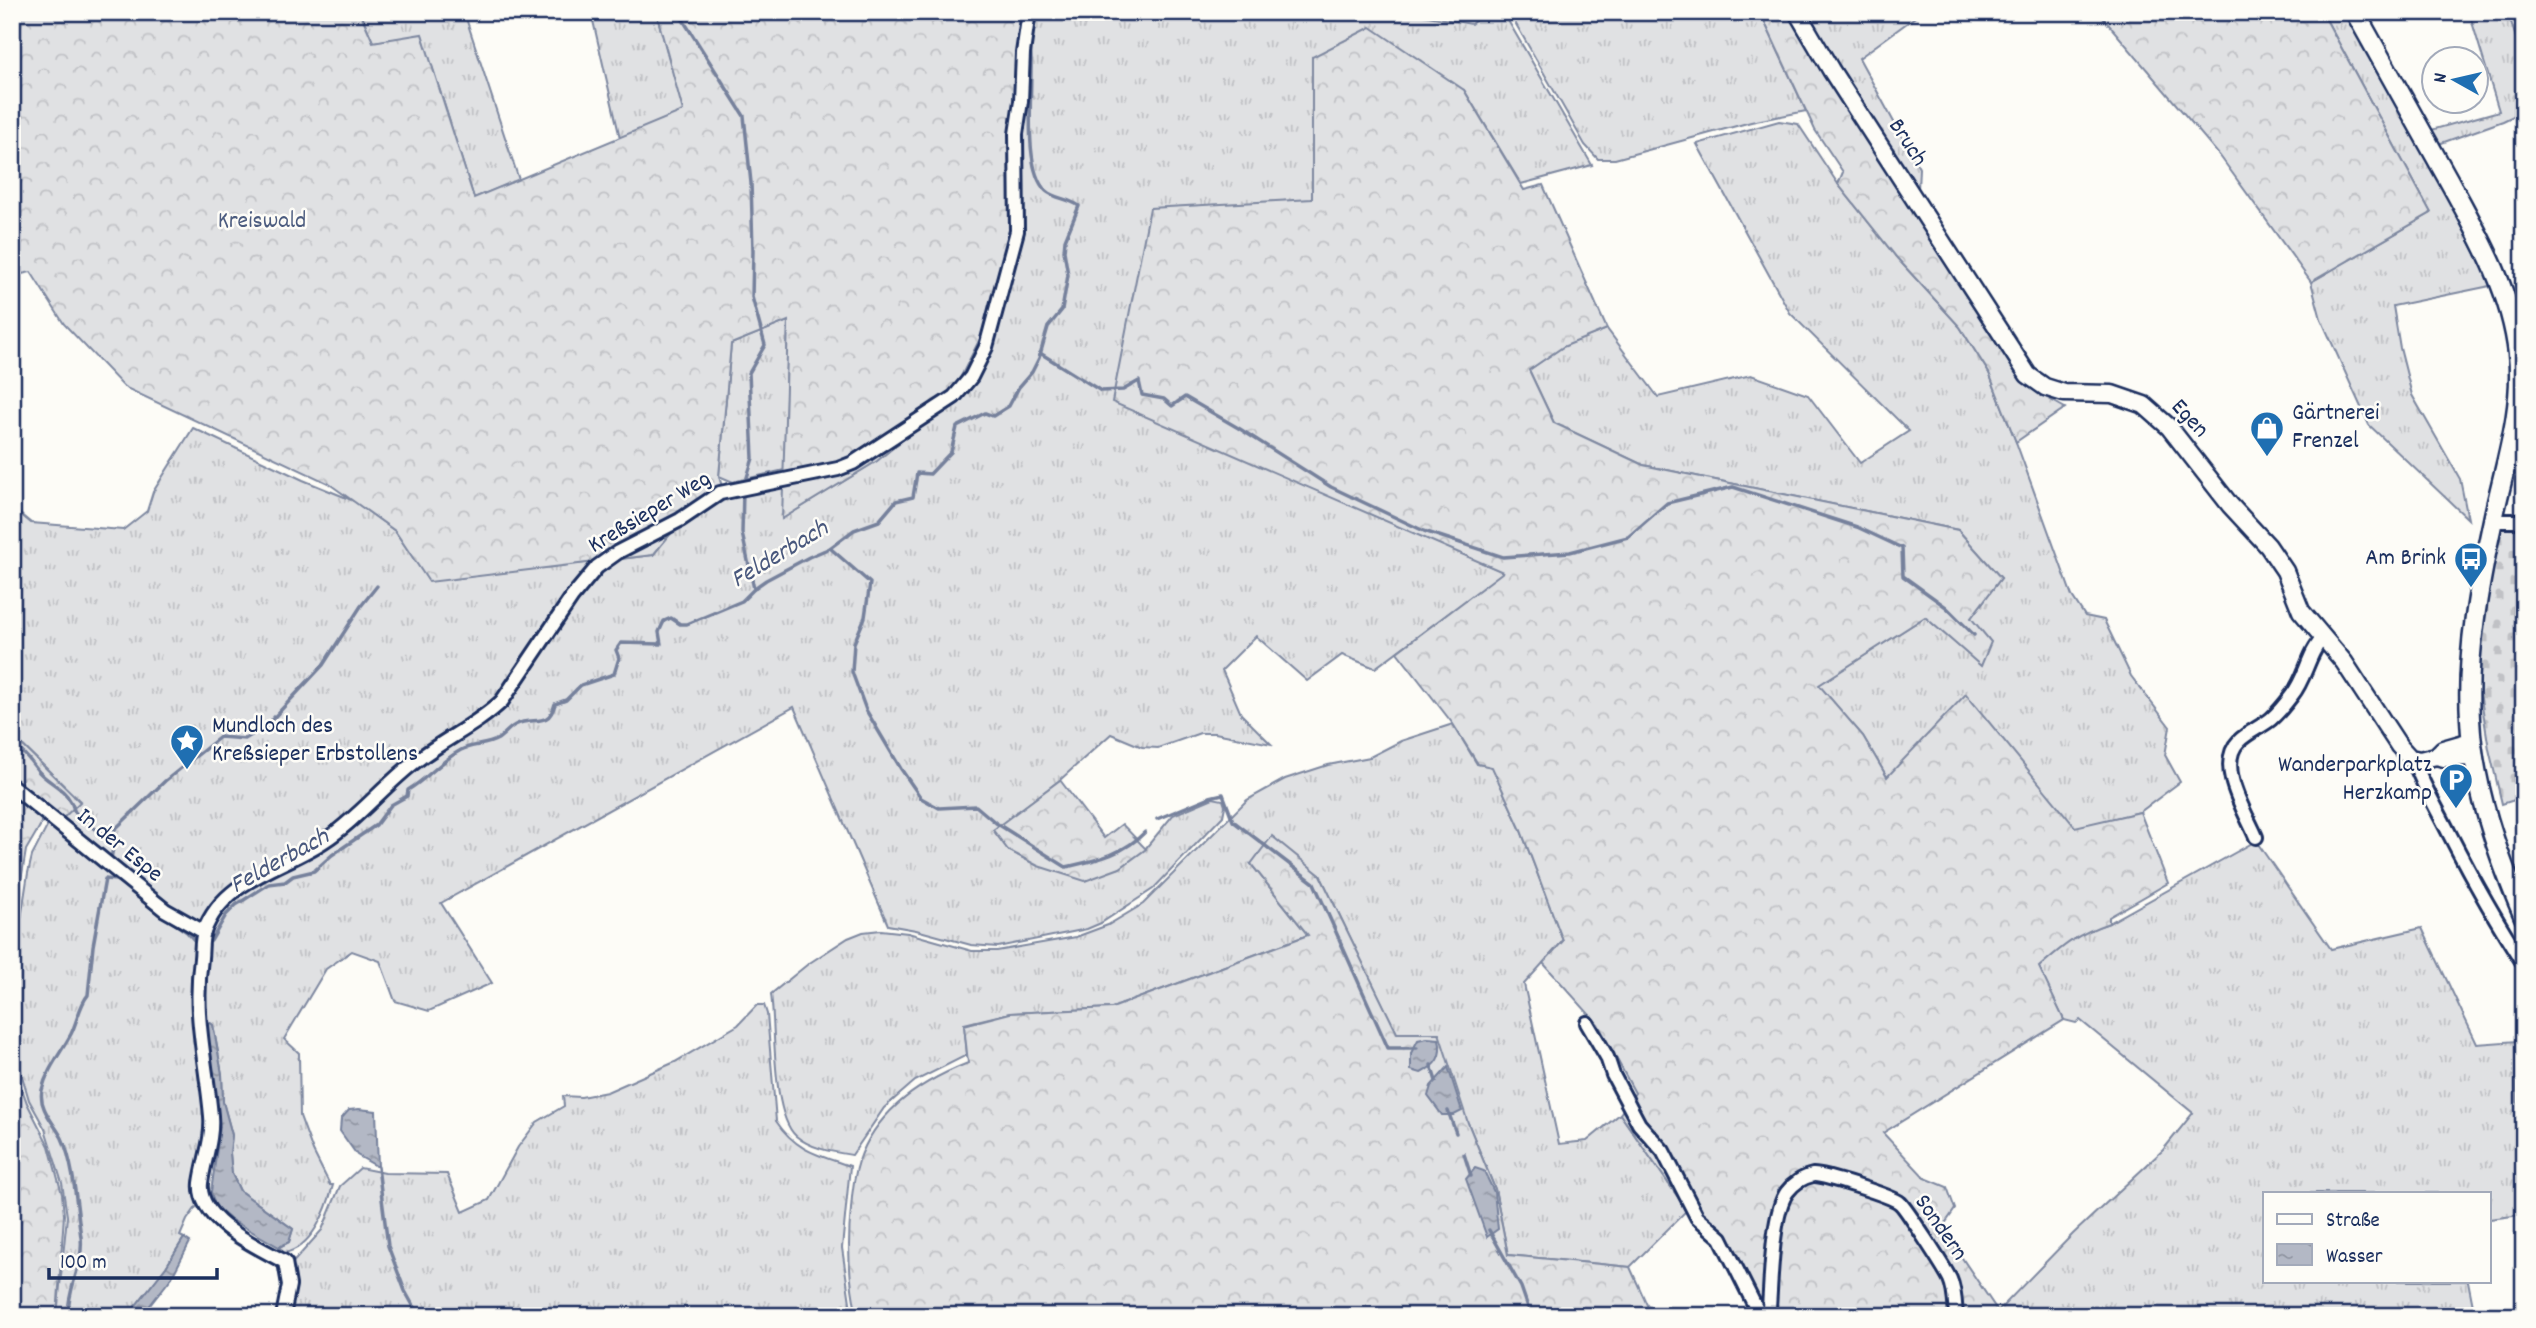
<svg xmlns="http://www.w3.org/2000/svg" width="2536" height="1328" viewBox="0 0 2536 1328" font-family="Dekko,sans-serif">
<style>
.grass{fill:url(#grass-tufts);stroke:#7e88a0;stroke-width:2}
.forest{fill:url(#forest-crowns);stroke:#7e88a0;stroke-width:2}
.cemetery{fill:url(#cemetery-stones);stroke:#7e88a0;stroke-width:2}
.water{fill:url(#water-ripples);stroke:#76819c;stroke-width:2}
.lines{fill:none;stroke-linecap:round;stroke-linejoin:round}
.stream{stroke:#76819c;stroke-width:3.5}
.minor-casing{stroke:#1b2f5e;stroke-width:18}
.tertiary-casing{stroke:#1b2f5e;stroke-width:21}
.secondary-casing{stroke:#1b2f5e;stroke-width:23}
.minor{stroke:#fdfcf7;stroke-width:12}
.tertiary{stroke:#fdfcf7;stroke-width:16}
.secondary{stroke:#fdfcf7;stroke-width:18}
.labels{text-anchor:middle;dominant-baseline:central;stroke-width:5;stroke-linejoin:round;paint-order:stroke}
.street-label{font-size:24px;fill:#1b2f5e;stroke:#fdfcf7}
.park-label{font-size:24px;fill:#4c5c7f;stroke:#fdfcf7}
.poi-label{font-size:24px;fill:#1b2f5e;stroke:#fdfcf7;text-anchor:start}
.water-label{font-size:26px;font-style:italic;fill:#49587d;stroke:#fdfcf7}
</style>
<defs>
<pattern id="grass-tufts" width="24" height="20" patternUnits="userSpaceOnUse" patternTransform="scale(1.75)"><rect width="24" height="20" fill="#e0e1e3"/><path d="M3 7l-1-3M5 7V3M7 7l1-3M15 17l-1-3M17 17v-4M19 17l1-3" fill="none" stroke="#c0c1c5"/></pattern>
<pattern id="forest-crowns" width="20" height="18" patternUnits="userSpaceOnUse" patternTransform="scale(1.75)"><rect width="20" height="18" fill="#e0e1e3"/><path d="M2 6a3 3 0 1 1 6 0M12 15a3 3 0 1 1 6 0" fill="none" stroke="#c0c1c5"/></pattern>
<pattern id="cemetery-stones" width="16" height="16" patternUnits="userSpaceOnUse" patternTransform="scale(1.75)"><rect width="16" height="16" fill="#e0e1e3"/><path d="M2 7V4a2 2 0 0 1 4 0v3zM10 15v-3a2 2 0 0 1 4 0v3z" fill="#c0c1c5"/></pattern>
<pattern id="water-ripples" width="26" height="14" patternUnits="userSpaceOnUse" patternTransform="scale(1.75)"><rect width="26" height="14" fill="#b3b8c5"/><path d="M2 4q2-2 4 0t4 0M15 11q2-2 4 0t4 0" fill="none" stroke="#9196a3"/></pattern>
</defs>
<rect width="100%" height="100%" fill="#fdfcf7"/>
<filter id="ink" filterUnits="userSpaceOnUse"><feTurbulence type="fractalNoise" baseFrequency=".0143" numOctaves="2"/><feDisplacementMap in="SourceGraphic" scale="14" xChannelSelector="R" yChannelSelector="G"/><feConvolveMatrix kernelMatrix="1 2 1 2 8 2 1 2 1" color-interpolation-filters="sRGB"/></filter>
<g filter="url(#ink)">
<!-- grass -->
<g class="grass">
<polygon points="360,12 464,12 519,180 474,198 422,35 373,42"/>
<polygon points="591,12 656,12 684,111 620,138"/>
<path d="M1032 12H1422V15L1471 24 1486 12H1503L1592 165 1521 184 1464 90 1312 57V199L1298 482 1504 572 1375 668 1342 655 1307 681 1256 636 1222 670 1241 714 1271 744 1215 733H1200L1158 748 1142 747 1111 734 1060 780 994 830 1008 850 1038 866 1145 849 1173 815 1213 798 1223 800 1225 806 1223 816 1153 889 1101 923 1087 929 998 947 971 945 916 930 888 925 794 707 441 903 492 983 429 1011 395 1001 380 961 352 951 326 969 284 1039 299 1053 300 1116 313 1151 330 1185H333C327 1210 312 1248 284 1253L279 1247 289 1242 293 1229 240 1191 232 1174 230 1153 232 1135 223 1102 222 1074 213 1025 201 1015 206 947 210 933 230 900 240 890 285 867 412 766 483 722 581 593 610 560 653 555 681 521 722 495 784 481 783 518 877 461 948 402 980 368 1021 228 1023 183 1019 138Z"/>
<polygon points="1509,12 1760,12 1806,111 1751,122 1615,159 1598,159 1585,145"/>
<polygon points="1803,12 1922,12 1859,58 1919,168 1918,190 1815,35"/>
<polygon points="2322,12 2344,12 2408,119 2474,250 2495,285 2393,306 2400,348 2412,395 2460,479 2468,519 2369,425 2321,319 2311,282 2431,213"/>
<polygon points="2469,12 2508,12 2524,64 2524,111 2503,121 2433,146 2424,132 2499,111"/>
<polygon points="1779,121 1798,124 1838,184 1897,258 1960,327 1989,373 2016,442 2072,596 2085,616 2104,620 2131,676 2170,727 2165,755 2180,782 2140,812 2075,828 1887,777 1863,736 1818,685 1925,617 1981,665 1970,619 2001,578 1958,530 1643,465 1554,423 1529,370 1563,346 1607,329 1658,397 1751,375 1808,395 1860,463 1909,431 1790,313 1697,144"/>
<polygon points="788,321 784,470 733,482 719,476 731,344"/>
<polygon points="193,428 303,480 354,501 395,531 429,581 593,562 511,686 338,829 229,890 202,920 193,920 161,899 61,820 80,801 12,735 12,501 14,509 31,523 123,530 147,511 153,492"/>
<path d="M1453 724 1477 764 1492 766 1520 828 1563 941 1524 984 1559 1144 1587 1141 1620 1114 1687 1210 1630 1267 1508 1255 1495 1189 1468 1123 1397 1034 1320 875 1251 864 1308 935 1112 1008 1010 1013 964 1024 967 1055 915 1081 884 1108 852 1155C833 1152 811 1149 796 1136 771 1113 776 1028 771 994L808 964 848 938 863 932 881 930 908 933 972 951H997L1076 937 1108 925 1143 904 1247 800 1285 779 1328 765 1370 757 1401 741Z"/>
<polygon points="48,825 64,832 198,933 209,1113 199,1203 187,1220 180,1236 184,1238 166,1267 130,1313 125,1316 57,1316 67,1216 62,1183 45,1129 29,1100 13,1045 12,1029 13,971 28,873 32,856"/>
<polygon points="2256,841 2331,949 2422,928 2477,1044 2517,1041 2517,1102 2524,1111 2524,1219 2521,1215 2489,1219 2489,1193 2265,1193 2265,1281 2468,1281 2475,1316 2001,1316 1999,1310 2073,1234 2163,1150 2193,1113 2080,1020 2076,1023 2064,1020 2038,967 2066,942 2082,932 2109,923"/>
<path d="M757 1005H764L767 1014 776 1121C796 1151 818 1155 850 1166L842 1248 852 1316H286L289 1267 322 1230 340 1186 360 1168 385 1173 447 1174 463 1212 489 1200 518 1147 537 1122 564 1106 563 1096 581 1097 607 1092 675 1062 738 1025Z"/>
</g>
<!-- forest -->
<g class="forest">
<polygon points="12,12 360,12 373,42 422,34 474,198 683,111 656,12 1026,12 1015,231 997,305 948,402 877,461 782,519 788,321 731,344 719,476 722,487 681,521 653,555 429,582 395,531 328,483 124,387 64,324 31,272 12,276 12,191 16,176 17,90 12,64"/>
<polygon points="1760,12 1789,12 1834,89 2018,367 2042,395 2065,408 2016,442 1989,373 1960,327 1897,258 1838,184 1843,172 1815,130"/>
<polygon points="2098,12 2322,12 2431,213 2311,282 2220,156"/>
<path d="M1371 27 1464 90 1524 190 1543 185 1607 329 1563 347 1529 370 1554 423 1643 465 1958 530 2001 578 1971 618 1991 642 1981 666 1925 617 1819 685 1863 736 1887 777 1966 694 2075 827 2140 812 2168 883 2109 917V923C2077 934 2064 945 2039 967L2064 1020 1883 1133 1925 1178 1947 1187 1955 1209 1942 1228 2001 1316H1765L1724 1236 1687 1210 1620 1114 1635 1093 1598 1024 1543 963 1563 941 1520 828 1492 767 1478 764 1453 724 1397 652 1503 572 1112 402 1150 208 1312 199V57Z"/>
<polygon points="12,735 80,802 61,820 43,821 26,850 12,936"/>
<polygon points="1060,780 1104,838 1122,824 1146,849 1120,868 1085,881 1038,866 1008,850 993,830"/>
<path d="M1272 836 1320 875 1397 1033H1439L1468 1123 1495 1189 1508 1255 1630 1267 1652 1316H857C849 1280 847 1245 851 1209 852 1193 854 1176 859 1161 876 1111 922 1081 968 1063L964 1025 1010 1013 1112 1008 1308 935 1251 864Z"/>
<polygon points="12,1061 27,1103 49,1146 62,1194 64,1215 57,1316 12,1316"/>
</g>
<!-- cemetery -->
<polygon class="cemetery" points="2497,525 2524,525 2524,797 2502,804 2489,749 2478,680 2482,611"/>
<!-- water -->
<g class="water">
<polygon points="206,1020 213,1025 222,1074 223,1102 232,1135 230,1153 232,1174 240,1191 293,1229 289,1242 279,1247 230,1219 215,1206 211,1192 220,1127"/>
<path d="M1427 1038 1439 1039C1443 1057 1436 1065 1421 1073L1411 1070V1053L1418 1040Z"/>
<polygon points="1448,1067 1462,1111 1454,1115 1442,1115 1428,1096 1431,1086"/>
<polygon points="359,1109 376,1111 378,1167 357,1155 340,1131 341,1119 349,1110"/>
<polygon points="1475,1168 1484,1171 1494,1192 1498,1229 1487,1237 1466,1179"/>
<polygon points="184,1238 190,1242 172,1277 143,1314 130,1313 166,1267"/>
</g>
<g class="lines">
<!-- stream -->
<g class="stream">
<polyline points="678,12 744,116 751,183 753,251 752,297 765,345 749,373 753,458 745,484"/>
<polyline points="1033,22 1040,12"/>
<polyline points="1040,353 1101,391 1123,390 1139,381 1142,395 1164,399 1172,406 1185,397 1240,429 1331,487 1424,531 1503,557 1570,552 1628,537 1667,503 1733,487 1857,527 1902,548 1903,576 1946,607 1974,635"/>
<polyline points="743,491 742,533 754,589"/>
<path d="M830 548 870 583 865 617 854 643 852 672 866 710 901 769 921 798 939 808 976 806 996 823 1066 867C1096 860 1123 855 1145 832"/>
<path d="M12 745C28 755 28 759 39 772 49 783 64 788 71 802 72 803 74 811 75 812 85 826 103 831 114 842L111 859"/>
<polyline points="1157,819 1210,797 1223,794 1233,821 1314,883 1388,1048 1417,1048"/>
<polyline points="108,836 165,781 220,737 245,739 266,726 323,665 361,606 377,586"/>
<polyline points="168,919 187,932 196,942"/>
<path d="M211 941 226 915 236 905 269 884 285 882 293 876 314 871 332 855 376 825 391 805 407 796 408 790C427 779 442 760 461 750 473 744 486 746 498 739 504 735 509 728 515 725 533 715 548 730 555 704L566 700 581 685 614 674 619 658 616 650 621 643 661 644 659 632 664 621 671 618 680 624H687L742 601 756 587 766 580 809 557 830 548 854 530 879 521 896 501 913 497 917 473 930 474 951 452 957 427 985 413 993 416 1009 406 1019 387 1032 372 1039 358 1048 327 1062 310 1068 275 1064 251 1065 240 1079 206C1068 198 1055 199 1046 191 1020 167 1035 77 1030 43"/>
<polyline points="1431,1065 1436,1081"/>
<polyline points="1448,1111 1456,1133"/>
<polyline points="1464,1154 1471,1176"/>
<polyline points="378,1167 388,1246 405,1291 419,1316"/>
<polyline points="1489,1230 1521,1287 1531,1316"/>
<path d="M68 1316C67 1289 84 1264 81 1237 77 1209 74 1164 62 1138 54 1123 38 1108 42 1090 47 1069 61 1053 71 1034 77 1022 80 1004 88 995L93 946 105 879 116 880 126 886"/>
</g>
<!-- minor casing -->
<g class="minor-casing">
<g id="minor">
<polyline points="2493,521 2524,521"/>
<path d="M2414 761C2423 786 2437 809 2449 833 2472 878 2496 921 2524 964"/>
<polyline points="12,786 165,910 204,932"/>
<path d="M2256 837C2246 813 2215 765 2239 741 2248 732 2261 727 2271 719 2279 712 2286 703 2292 695 2306 678 2308 653 2323 638"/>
<polyline points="1587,1023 1607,1057 1613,1075 1639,1124 1663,1151 1697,1217 1721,1238 1760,1316"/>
<polyline points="2503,1315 2524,1313"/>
<path d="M283 1316 289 1285 285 1262C258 1247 197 1221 201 1183 204 1160 213 1139 211 1116 206 1059 193 1016 201 958 202 950 201 939 204 932 223 879 282 869 324 841 356 820 381 789 411 765 440 741 476 726 502 701L572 597 597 567 618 552 680 520 720 493 838 469 853 463 954 397 971 377 986 347 1017 231 1016 134 1021 101 1023 53 1029 12"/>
<path d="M1764 1316 1769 1308C1771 1281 1772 1213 1787 1192 1793 1184 1803 1177 1813 1175 1822 1174 1892 1196 1900 1203 1906 1208 1945 1269 1950 1279 1955 1290 1955 1304 1956 1316"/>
</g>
</g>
<!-- tertiary casing -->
<g class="tertiary-casing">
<g id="tertiary">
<polyline points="1797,12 1831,70 2028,375 2045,387 2064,393 2112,394 2144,405 2169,427 2230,505 2268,546 2285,571 2301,611 2344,662 2399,746 2410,758 2420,760 2436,756 2443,749 2471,741"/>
<polyline points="2436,756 2444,758 2474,757"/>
</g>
</g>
<!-- secondary casing -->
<g class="secondary-casing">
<path id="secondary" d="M2355 12C2386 68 2417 123 2448 179 2478 234 2511 290 2518 354 2524 410 2504 466 2493 520 2479 585 2466 653 2470 719 2473 786 2498 856 2524 917"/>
</g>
<!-- minor -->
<use href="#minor" class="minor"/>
<!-- tertiary -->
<use href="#tertiary" class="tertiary"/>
<!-- secondary -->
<use href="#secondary" class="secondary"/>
</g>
</g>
<!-- icons -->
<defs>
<g id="shop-pin" transform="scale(1.75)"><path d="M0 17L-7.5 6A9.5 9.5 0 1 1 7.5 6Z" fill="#1f6fb2" stroke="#fdfcf7"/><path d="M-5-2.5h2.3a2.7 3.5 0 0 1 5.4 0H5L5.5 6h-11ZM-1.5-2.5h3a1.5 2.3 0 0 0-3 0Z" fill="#fff"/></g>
<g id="bus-pin" transform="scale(1.75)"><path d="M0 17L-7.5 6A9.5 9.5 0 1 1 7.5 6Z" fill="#1f6fb2" stroke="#fdfcf7"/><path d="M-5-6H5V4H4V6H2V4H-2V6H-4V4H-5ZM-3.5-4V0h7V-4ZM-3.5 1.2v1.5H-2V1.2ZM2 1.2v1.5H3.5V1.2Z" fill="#fff"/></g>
<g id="sight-pin" transform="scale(1.75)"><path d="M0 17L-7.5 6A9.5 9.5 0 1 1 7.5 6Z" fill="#1f6fb2" stroke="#fdfcf7"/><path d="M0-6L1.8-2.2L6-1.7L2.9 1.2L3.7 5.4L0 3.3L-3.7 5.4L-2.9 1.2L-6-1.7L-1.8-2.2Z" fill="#fff"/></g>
<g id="parking-pin" transform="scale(1.75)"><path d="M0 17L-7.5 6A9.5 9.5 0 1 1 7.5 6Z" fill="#1f6fb2" stroke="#fdfcf7"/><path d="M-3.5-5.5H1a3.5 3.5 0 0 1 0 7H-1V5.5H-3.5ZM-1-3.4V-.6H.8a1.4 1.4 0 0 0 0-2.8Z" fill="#fff"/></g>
</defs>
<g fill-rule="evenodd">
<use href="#shop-pin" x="2267" y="428"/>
<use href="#bus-pin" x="2471" y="559"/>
<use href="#sight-pin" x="187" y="741"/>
<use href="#parking-pin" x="2456" y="780"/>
</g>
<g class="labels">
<!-- street labels -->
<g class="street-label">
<text transform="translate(1907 143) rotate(57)">Bruch</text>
<text transform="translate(2189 419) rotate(47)">Egen</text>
<text transform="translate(650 513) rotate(-31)">Kreßsieper Weg</text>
<text transform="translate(119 846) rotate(39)">In der Espe</text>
<text transform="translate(1940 1228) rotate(55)">Sondern</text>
</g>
<!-- park labels -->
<g class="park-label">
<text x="262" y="222">Kreiswald</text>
</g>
<!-- poi labels -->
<g class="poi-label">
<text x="2292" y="414">Gärtnerei<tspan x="2292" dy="28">Frenzel</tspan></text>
<text x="2446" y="559" text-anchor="end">Am Brink</text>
<text x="212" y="727">Mundloch des<tspan x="212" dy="28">Kreßsieper Erbstollens</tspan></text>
<text x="2432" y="766" text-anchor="end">Wanderparkplatz<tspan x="2432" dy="28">Herzkamp</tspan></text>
</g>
<!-- water labels -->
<g class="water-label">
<text transform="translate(780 555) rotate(-31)">Felderbach</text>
<text transform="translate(280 862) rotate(-29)">Felderbach</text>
</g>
</g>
<!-- margin -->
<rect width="2536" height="1328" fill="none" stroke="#fdfcf7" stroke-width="42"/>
<rect x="21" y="21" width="2494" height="1286" fill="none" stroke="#1b2f5e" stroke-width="2.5" filter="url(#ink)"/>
<!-- legend -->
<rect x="2263" y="1192" width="228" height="91" fill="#fdfcf7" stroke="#a3aaba" stroke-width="2"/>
<rect x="2277" y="1214" width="35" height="10" fill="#fdfcf7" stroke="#a3aaba" stroke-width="2"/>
<text x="2326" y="1226" font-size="21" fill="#1b2f5e">Straße</text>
<rect x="2277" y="1244" width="35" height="21" fill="url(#water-ripples)" stroke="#a3aaba" stroke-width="2"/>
<text x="2326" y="1262" font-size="21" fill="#1b2f5e">Wasser</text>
<!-- north arrow -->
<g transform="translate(2455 80) rotate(278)"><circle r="33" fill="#fdfcf7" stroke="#a3aaba" stroke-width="2"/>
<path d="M0-5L12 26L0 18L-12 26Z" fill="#1f6fb2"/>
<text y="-10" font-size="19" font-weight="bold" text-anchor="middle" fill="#1b2f5e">N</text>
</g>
<!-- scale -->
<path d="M49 1268v10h168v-10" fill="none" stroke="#1b2f5e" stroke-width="3.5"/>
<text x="60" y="1268" font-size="21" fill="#1b2f5e" stroke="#fdfcf7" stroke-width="5" paint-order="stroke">100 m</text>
</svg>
